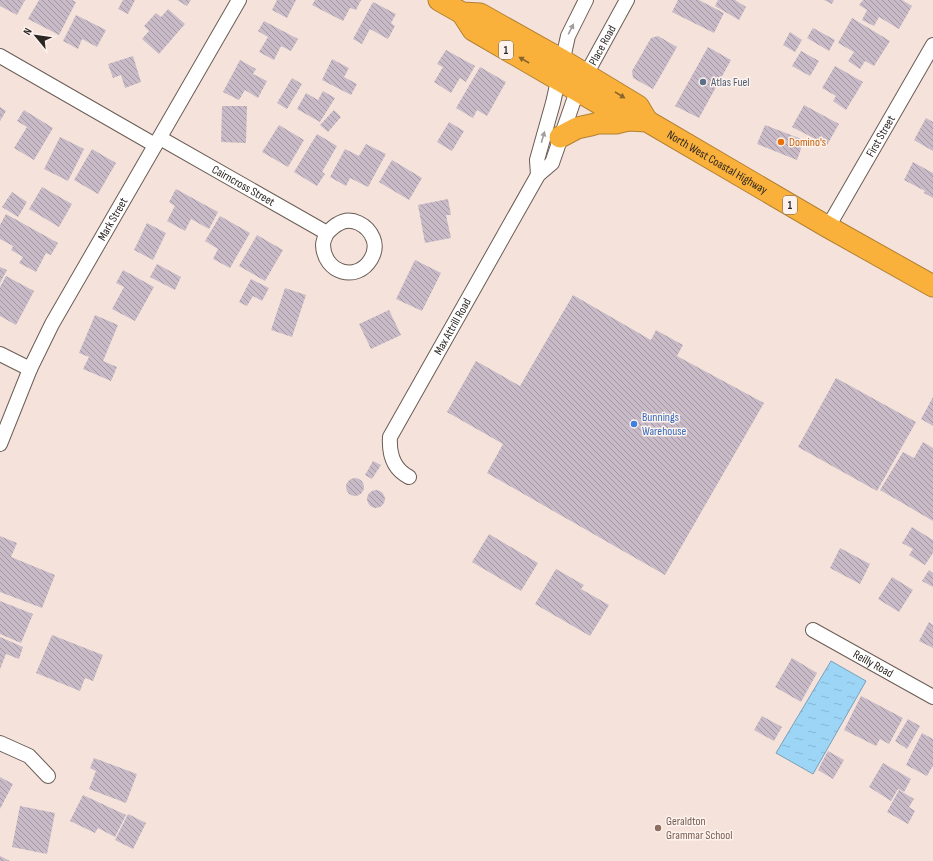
<svg xmlns="http://www.w3.org/2000/svg" width="933" height="861" viewBox="0 0 933 861" font-family="'Sofia Sans Condensed',sans-serif">
<style>
.water{fill:url(#water-ripples);stroke:#7aa0b7}
.building{fill:url(#building-back-hatch)}
.lines{fill:none;stroke-linecap:round;stroke-linejoin:round}
.minor-casing{stroke:#6a5c55;stroke-width:16}
.highway-casing{stroke:#b28033;stroke-width:23}
.minor{stroke:#fff;stroke-width:14}
.highway{stroke:#fab13b;stroke-width:21}
.oneway{fill:#a09d9c}
.oneway2{fill:#89652e}
.service-dot{fill:#5c6f8a;stroke:#fdf2ed;stroke-width:1.5}
.food-dot{fill:#e8710a;stroke:#fdf2ed;stroke-width:1.5}
.shop-dot{fill:#3f7fe0;stroke:#fdf2ed;stroke-width:1.5}
.education-dot{fill:#8d6e63;stroke:#fdf2ed;stroke-width:1.5}
.labels{text-anchor:middle;dominant-baseline:central;stroke-width:3;stroke-linejoin:round;paint-order:stroke}
.shield{fill:#fdf2ed;stroke:#6b6360;stroke-width:1}
.shield-label{font-size:11px;font-weight:bold;fill:#2c2623}
.street-label{font-size:12px;fill:#2c2623;stroke:#fdf2ed}
.service-label{font-size:12px;fill:#4e5e75;stroke:#fdf2ed;text-anchor:start}
.food-label{font-size:12px;fill:#c56008;stroke:#fdf2ed;text-anchor:start}
.shop-label{font-size:12px;fill:#366cbe;stroke:#fdf2ed;text-anchor:start}
.education-label{font-size:12px;fill:#785e54;stroke:#fdf2ed;text-anchor:start}
</style>
<defs>
<pattern id="water-ripples" width="26" height="14" patternUnits="userSpaceOnUse"><rect width="26" height="14" fill="#9cd5f6"/><path d="M2 4q2-2 4 0t4 0M15 11q2-2 4 0t4 0" fill="none" stroke="#87b7d3"/></pattern>
<pattern id="building-back-hatch" width="6" height="6" patternUnits="userSpaceOnUse"><rect width="6" height="6" fill="#c8bbc7"/><path d="M-1 5l2 2M0 0l6 6M5-1l2 2" fill="none" stroke="#a398a1"/></pattern>
</defs>
<rect width="100%" height="100%" fill="#f5e3db"/>
<!-- water -->
<polygon class="water" points="831,661 866,681 813,774 776,753"/>
<!-- building -->
<g class="building">
<polygon points="0,0 25,0 17,15 0,6"/>
<polygon points="39,0 72,0 76,2 59,35 28,19"/>
<polygon points="123,0 135,0 128,14 118,9"/>
<polygon points="177,0 191,0 187,6"/>
<polygon points="277,0 296,0 287,18 272,10"/>
<polygon points="315,0 361,0 356,10 350,8 343,21 312,5"/>
<polygon points="678,0 699,0 724,13 714,33 672,12"/>
<polygon points="718,0 735,0 746,7 739,20 715,6"/>
<polygon points="824,0 834,0 832,4"/>
<polygon points="863,0 902,0 912,6 899,29 879,17 874,26 862,20 867,10 859,5"/>
<polygon points="373,2 396,14 391,23 395,26 388,39 370,29 362,44 353,39"/>
<polygon points="168,9 185,24 159,54 142,39 149,31 144,26 156,13 161,17"/>
<polygon points="76,15 106,30 97,47 82,39 78,49 63,41"/>
<polygon points="852,18 890,41 874,66 865,61 860,69 848,61 854,52 838,43"/>
<polygon points="264,21 298,39 291,51 281,46 274,60 259,52 268,37 258,31"/>
<polygon points="813,28 835,40 829,51 807,38"/>
<polygon points="790,32 802,40 795,52 783,45"/>
<polygon points="658,36 677,47 653,89 633,78 632,71 651,38"/>
<polygon points="708,47 731,60 699,118 675,106"/>
<polygon points="446,50 475,66 466,82 460,78 451,93 434,82 443,67 437,64"/>
<polygon points="801,51 819,61 810,76 792,66"/>
<polygon points="133,56 141,82 125,88 121,75 113,78 108,64"/>
<polygon points="332,59 349,68 344,77 357,84 351,95 322,80"/>
<polygon points="240,60 256,69 253,74 267,81 258,98 245,90 239,100 223,92"/>
<polygon points="835,66 863,82 846,110 833,101 836,96 822,88"/>
<polygon points="480,67 506,82 487,116 477,110 473,118 456,108"/>
<polygon points="292,78 302,84 287,109 277,103"/>
<polygon points="323,91 335,98 320,122 297,109 306,93 318,100"/>
<polygon points="804,105 839,124 827,145 792,127"/>
<polygon points="222,106 247,106 246,143 221,142"/>
<polygon points="0,107 6,111 0,121"/>
<polygon points="24,110 53,128 34,160 14,148 27,127 17,121"/>
<polygon points="334,110 341,117 328,132 320,125"/>
<polygon points="926,118 933,122 933,151 914,140"/>
<polygon points="449,122 464,131 452,151 437,142"/>
<polygon points="279,125 304,140 288,167 262,152"/>
<polygon points="765,125 804,140 797,160 757,144"/>
<polygon points="317,134 337,146 322,172 325,174 317,186 294,172"/>
<polygon points="60,137 84,149 68,181 44,169"/>
<polygon points="366,144 386,154 368,187 350,178 346,186 330,177 345,149 359,156"/>
<polygon points="92,149 116,163 98,194 74,180"/>
<polygon points="392,160 422,178 409,200 379,182"/>
<polygon points="913,162 933,173 933,198 924,193 925,191 904,180"/>
<polygon points="42,187 72,204 59,227 29,209"/>
<polygon points="176,189 218,212 209,229 191,219 185,231 167,221 175,206 169,202"/>
<polygon points="12,192 27,202 18,217 2,207"/>
<polygon points="448,199 451,215 446,215 451,238 425,243 418,205"/>
<polygon points="6,214 58,243 51,255 46,253 36,272 19,263 23,257 11,250 13,246 0,239 0,225"/>
<polygon points="220,216 250,233 230,268 213,259 218,249 205,241"/>
<polygon points="147,223 166,233 153,260 134,250"/>
<polygon points="257,235 283,250 265,281 239,266"/>
<polygon points="415,260 441,273 422,311 396,299"/>
<polygon points="157,264 181,277 175,290 150,277"/>
<polygon points="0,267 7,270 0,283"/>
<polygon points="123,270 154,287 135,321 112,309 124,287 116,283"/>
<polygon points="6,276 34,291 16,325 0,316 0,287"/>
<polygon points="251,279 269,288 262,301 253,296 247,306 239,302"/>
<polygon points="285,288 306,295 292,337 271,330"/>
<polygon points="573,295 651,340 656,330 683,345 677,356 764,403 665,575 487,473 503,444 447,412 476,361 520,386"/>
<polygon points="389,310 401,335 371,349 359,324"/>
<polygon points="95,315 118,325 103,361 117,367 111,381 83,369 89,357 79,353"/>
<polygon points="836,378 916,422 877,491 798,447"/>
<polygon points="933,397 933,426 921,419"/>
<polygon points="923,442 933,448 933,521 880,490 903,452 914,458"/>
<polygon points="373,461 381,465 372,479 365,475"/>
<circle cx="355" cy="487" r="9"/>
<circle cx="376" cy="499" r="9"/>
<polygon points="912,527 933,540 933,553 925,565 909,555 913,549 902,543"/>
<polygon points="489,534 538,563 521,591 472,562"/>
<polygon points="0,536 17,543 11,557 55,575 42,608 0,592"/>
<polygon points="840,548 870,564 860,584 830,568"/>
<polygon points="556,569 584,585 581,589 609,605 590,636 535,604"/>
<polygon points="929,570 933,573 933,587 922,581"/>
<polygon points="892,577 913,590 899,612 878,599"/>
<polygon points="0,601 33,614 21,643 0,634"/>
<polygon points="929,622 933,625 933,648 919,641"/>
<polygon points="52,635 103,655 93,681 85,678 80,691 36,673"/>
<polygon points="0,637 23,647 19,659 6,654 0,669"/>
<polygon points="792,658 817,673 801,702 775,687"/>
<polygon points="861,696 903,718 889,744 880,739 876,746 844,730"/>
<polygon points="762,716 782,727 774,741 754,730"/>
<polygon points="908,719 920,726 907,749 895,741"/>
<polygon points="922,733 933,739 933,767 932,767 927,776 906,765"/>
<polygon points="828,751 844,760 833,779 818,770"/>
<polygon points="94,758 137,774 126,803 89,789 96,771 90,768"/>
<polygon points="883,763 911,779 904,792 898,789 891,801 869,787"/>
<polygon points="0,777 13,784 0,809"/>
<polygon points="899,790 914,799 909,807 915,811 908,824 887,812"/>
<polygon points="83,795 126,815 115,837 98,828 95,833 70,821"/>
<polygon points="20,806 55,813 47,854 12,847"/>
<polygon points="128,814 146,823 133,849 115,840"/>
<polygon points="0,856 10,861 0,861"/>
</g>
<g class="lines">
<!-- minor casing -->
<g class="minor-casing">
<g id="minor">
<polyline points="0,56 155,145"/>
<path id="s1" d="M160 138 327 233C325 237 323 241 323 245 324 273 357 283 371 259 375 252 376 245 373 238 368 226 352 215 338 224 334 226 330 230 327 233"/>
<polyline points="538,175 537,160 553,103 568,36 586,0"/>
<path id="s2" d="M828 227 933 45"/>
<polyline points="0,354 30,369"/>
<path id="s3" d="M0 444 30 369 52 324 239 0"/>
<path id="s4" d="M409 477C393 469 389 453 390 437L538 175 552 163 577 91 627 0"/>
<path id="s5" d="M813 630 933 697"/>
<polyline points="0,743 29,756 48,776"/>
</g>
</g>
<!-- highway casing -->
<g class="highway-casing">
<g id="highway">
<polyline points="439,0 462,13 480,14 562,60 638,106 647,121"/>
<path id="s6" d="M462 13 473 30 628 120 647 121 828 227 933 286"/>
<polyline points="560,137 577,128 591,125 598,123 616,123 628,120"/>
</g>
</g>
<!-- minor -->
<use href="#minor" class="minor"/>
<!-- highway -->
<use href="#highway" class="highway"/>
</g>
<!-- one-way arrows -->
<defs><path id="oneway-solid" d="M-6-.8H1V-3.2L6.5 0L1 3.2V.8H-6Z"/></defs>
<g class="oneway">
<use href="#oneway-solid" transform="translate(571 29) rotate(-63)"/>
<use href="#oneway-solid" transform="translate(543 137) rotate(-74)"/>
</g>
<g class="oneway2">
<use href="#oneway-solid" transform="translate(524 60) rotate(-150)"/>
<use href="#oneway-solid" transform="translate(620 95) rotate(32)"/>
</g>
<!-- markers -->
<circle class="service-dot" cx="703" cy="82" r="4"/>
<circle class="food-dot" cx="781" cy="142" r="4"/>
<circle class="shop-dot" cx="634" cy="424" r="4"/>
<circle class="education-dot" cx="658" cy="828" r="4"/>
<g class="labels">
<!-- shield labels -->
<g class="shield">
<rect x="499" y="41" width="14" height="18" rx="3"/>
<rect x="783" y="196" width="14" height="18" rx="3"/>
</g>
<g class="shield-label">
<text x="506" y="50">1</text>
<text x="790" y="205">1</text>
</g>
<!-- street labels -->
<g class="street-label">
<text stroke="none"><textPath href="#s4" startOffset="495">Place Road</textPath></text>
<text stroke="none"><textPath href="#s2" startOffset="105">First Street</textPath></text>
<text stroke="none"><textPath href="#s6" startOffset="300">North West Coastal Highway</textPath></text>
<text stroke="none"><textPath href="#s1" startOffset="96">Cairncross Street</textPath></text>
<text stroke="none"><textPath href="#s3" startOffset="252">Mark Street</textPath></text>
<text stroke="none"><textPath href="#s4" startOffset="174">Max Attrill Road</textPath></text>
<text stroke="none"><textPath href="#s5" startOffset="69">Reilly Road</textPath></text>
</g>
<!-- service labels -->
<g class="service-label">
<text x="711" y="82">Atlas Fuel</text>
</g>
<!-- food labels -->
<g class="food-label">
<text x="789" y="142">Domino's</text>
</g>
<!-- shop labels -->
<g class="shop-label">
<text x="642" y="417">Bunnings<tspan x="642" dy="14">Warehouse</tspan></text>
</g>
<!-- education labels -->
<g class="education-label">
<text x="666" y="821">Geraldton<tspan x="666" dy="14">Grammar School</tspan></text>
</g>
</g>
<!-- north arrow -->
<g transform="translate(36 36) rotate(299)" stroke="#fdf2ed" stroke-width="3" paint-order="stroke">
<path d="M0-3L7 15L0 10L-7 15Z" fill="#2c2623"/>
<text y="-6" font-size="11" font-weight="bold" text-anchor="middle" fill="#2c2623">N</text>
</g>
</svg>
